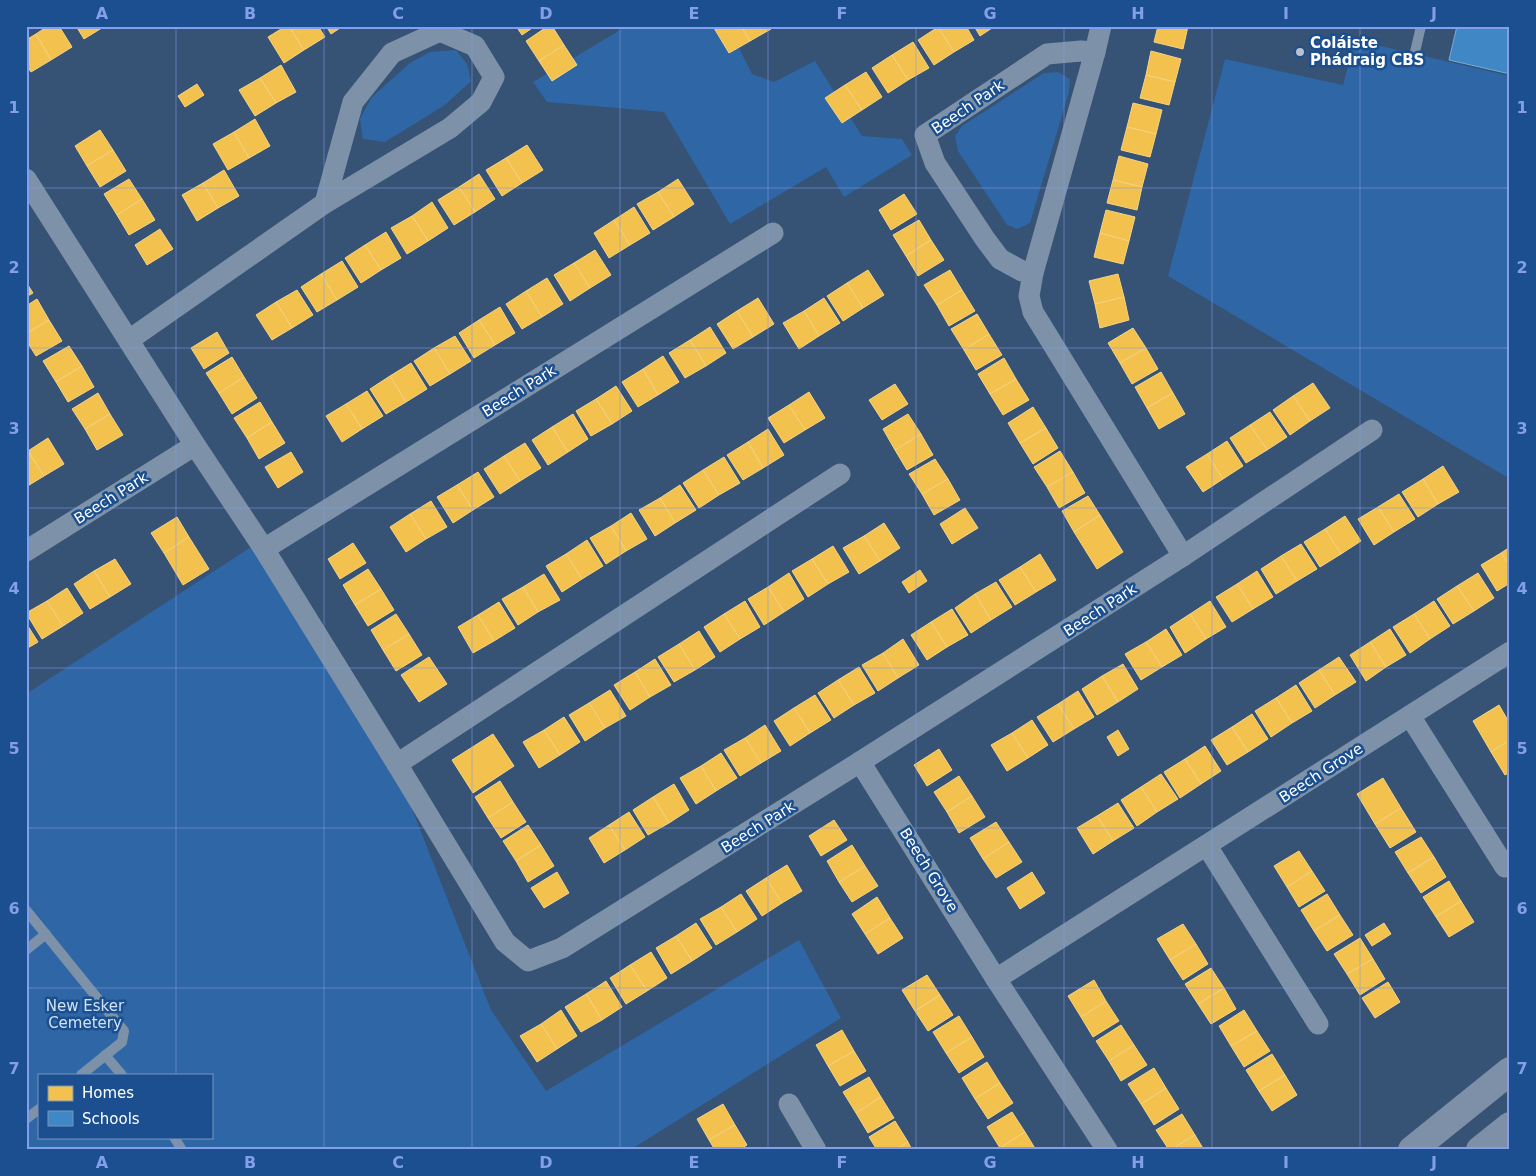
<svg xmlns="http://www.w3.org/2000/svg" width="1536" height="1176" viewBox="0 0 1536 1176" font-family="'DejaVu Sans',sans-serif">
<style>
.green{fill:#2f66a5;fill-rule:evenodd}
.homes{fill:#f2c14e;stroke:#f6d483}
.schools{fill:#3f88c5;stroke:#79acd6}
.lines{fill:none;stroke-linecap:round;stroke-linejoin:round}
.service{stroke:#7d92a8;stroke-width:10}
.minor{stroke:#7d92a8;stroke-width:21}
.trunk{stroke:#7e90a7;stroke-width:28}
.grid{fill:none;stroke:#839eea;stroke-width:1;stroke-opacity:0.55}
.poi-dot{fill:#b9c2ce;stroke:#1b4f8f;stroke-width:2}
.labels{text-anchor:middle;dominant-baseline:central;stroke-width:5;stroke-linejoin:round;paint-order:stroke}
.poi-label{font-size:15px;font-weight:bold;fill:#fff;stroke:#1b4f8f;text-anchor:start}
.street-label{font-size:15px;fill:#fff;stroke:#1b4f8f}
.park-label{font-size:15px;fill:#cfe3fa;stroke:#1b4f8f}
.neatline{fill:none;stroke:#839eea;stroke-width:2}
.grid-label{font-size:16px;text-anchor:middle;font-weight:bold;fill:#839eea}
</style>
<rect width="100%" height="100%" fill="#365274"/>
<!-- green -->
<g class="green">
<polygon points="627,26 728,26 752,74 774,82 815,61 862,136 902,139 912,155 844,197 826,167 730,224 664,112 547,102 533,82"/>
<polygon points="1355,40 1510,76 1510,479 1168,276 1225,59 1343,85"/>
<polygon points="456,50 467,64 471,81 445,105 385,142 363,139 360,119 371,98 410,63 430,52"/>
<polygon points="1058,72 1070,79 1069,92 1030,223 1018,229 1007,225 958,151 955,136 962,126 1044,73"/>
<path d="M257 543 392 758 491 1010 546 1091 799 940 841 1018 630 1150H26V694ZM39 1075H211V1137H39Z"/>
</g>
<!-- homes -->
<g class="homes">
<polygon points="48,26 59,26 72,47 51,60 36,34"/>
<polygon points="76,26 105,26 84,39"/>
<polygon points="286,26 289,26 304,50 284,63 268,37"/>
<polygon points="289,26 318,26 325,37 304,50"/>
<polygon points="326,26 343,26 331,34"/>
<polygon points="516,26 535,26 522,35"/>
<polygon points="548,26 552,26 564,45 539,61 526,41"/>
<polygon points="717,26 741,26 750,41 729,53 714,28"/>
<polygon points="741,26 769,26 771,29 750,41"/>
<polygon points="940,26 966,26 974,40 954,52 938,27"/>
<polygon points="974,26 995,26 980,36"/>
<polygon points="1158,26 1188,26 1183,49 1154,42"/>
<polygon points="938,27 954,52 934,65 918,40"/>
<polygon points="36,34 51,60 31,72 26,65 26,40"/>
<polygon points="913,42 929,68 908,80 892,55"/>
<polygon points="564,45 577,65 552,81 539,61"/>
<polygon points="1151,51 1181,59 1175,82 1146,75"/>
<polygon points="892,55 908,80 888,93 872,68"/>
<polygon points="281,65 296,92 276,103 260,78"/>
<polygon points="866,72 882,97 862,110 845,85"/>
<polygon points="1146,75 1175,82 1169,105 1140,98"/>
<polygon points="260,78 276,103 255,116 239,90"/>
<polygon points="197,84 204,95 185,107 178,96"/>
<polygon points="845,85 862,110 842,123 825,98"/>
<polygon points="1133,103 1162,110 1156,134 1127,127"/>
<polygon points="255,119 270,146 249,158 234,132"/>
<polygon points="1127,127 1156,134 1150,157 1121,150"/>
<polygon points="100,130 113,150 87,166 75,146"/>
<polygon points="234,132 249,158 228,170 213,144"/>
<polygon points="527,145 543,170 522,183 506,158"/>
<polygon points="113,150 126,171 100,187 87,166"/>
<polygon points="1119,156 1148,164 1142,187 1113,180"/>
<polygon points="506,158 522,183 502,196 486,170"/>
<polygon points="224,170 239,196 218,208 203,183"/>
<polygon points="479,174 495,199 475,212 459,187"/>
<polygon points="129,179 142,199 117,215 104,194"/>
<polygon points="678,179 694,204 674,217 658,192"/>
<polygon points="1113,180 1142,187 1137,210 1107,203"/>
<polygon points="203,183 218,208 197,221 182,195"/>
<polygon points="459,187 475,212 454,225 438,200"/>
<polygon points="658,192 674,217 653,230 637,204"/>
<polygon points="904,194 917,214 891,230 879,210"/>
<polygon points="142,199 155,220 129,235 117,215"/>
<polygon points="432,202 448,228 428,241 412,216"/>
<polygon points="634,207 650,233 630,245 614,220"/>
<polygon points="1106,210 1135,217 1129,241 1100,233"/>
<polygon points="412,216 428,241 407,254 391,228"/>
<polygon points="614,220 630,245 609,258 594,233"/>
<polygon points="919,220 931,240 906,256 893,235"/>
<polygon points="160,229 173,249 147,265 135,245"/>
<polygon points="386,232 401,258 381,270 365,245"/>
<polygon points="1100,233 1129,241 1123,264 1094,257"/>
<polygon points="931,240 944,260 918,276 906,256"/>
<polygon points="365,245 381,270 361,283 345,258"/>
<polygon points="595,250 611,275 590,288 574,263"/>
<polygon points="342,261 358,287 337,300 321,274"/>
<polygon points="574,263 590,288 570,301 554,275"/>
<polygon points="868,270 884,295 863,308 847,283"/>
<polygon points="950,270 962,290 937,305 924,285"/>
<polygon points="321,274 337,300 317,312 301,287"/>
<polygon points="1118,274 1124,297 1095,304 1089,281"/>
<polygon points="547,278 563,304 542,317 526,291"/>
<polygon points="26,282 33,293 26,297"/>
<polygon points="847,283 863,308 843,321 827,296"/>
<polygon points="297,290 313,315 292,328 276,302"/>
<polygon points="962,290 975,311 949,326 937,305"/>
<polygon points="526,291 542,317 522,329 506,304"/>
<polygon points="1124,297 1129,320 1100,328 1095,304"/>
<polygon points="758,298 774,324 753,337 737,311"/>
<polygon points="824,298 840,323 819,336 804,311"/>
<polygon points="37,299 49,320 26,334 26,306"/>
<polygon points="276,302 292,328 272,340 256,315"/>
<polygon points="500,307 515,333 495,345 479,320"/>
<polygon points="737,311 753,337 733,349 717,324"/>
<polygon points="804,311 819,336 799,349 783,323"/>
<polygon points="977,314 989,334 964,350 951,329"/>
<polygon points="49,320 62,341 36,356 26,340 26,334"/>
<polygon points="479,320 495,345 474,358 459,333"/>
<polygon points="710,327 726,353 706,366 690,340"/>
<polygon points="1133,328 1146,348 1120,363 1108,343"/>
<polygon points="217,332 229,353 204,369 191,348"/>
<polygon points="989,334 1002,355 976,370 964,350"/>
<polygon points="455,336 471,361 450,374 434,348"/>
<polygon points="690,340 706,366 685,378 669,353"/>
<polygon points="69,346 82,366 56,382 43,361"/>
<polygon points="434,348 450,374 430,386 414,361"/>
<polygon points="1146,348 1158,369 1132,384 1120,363"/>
<polygon points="663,356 679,382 658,395 643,369"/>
<polygon points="232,357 244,377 219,393 206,373"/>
<polygon points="1004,358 1016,379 990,394 978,374"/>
<polygon points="411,363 427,389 406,402 390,376"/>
<polygon points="82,366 94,387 68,402 56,382"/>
<polygon points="643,369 658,395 638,407 622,382"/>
<polygon points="1161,372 1173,393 1147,408 1135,387"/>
<polygon points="390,376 406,402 386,414 370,389"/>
<polygon points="244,377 257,398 232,414 219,393"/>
<polygon points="1016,379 1029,400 1003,415 990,394"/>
<polygon points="1313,383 1330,408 1310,421 1293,396"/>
<polygon points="895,384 908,404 882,420 869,400"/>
<polygon points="616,386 632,411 612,424 596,399"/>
<polygon points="367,391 383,416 362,429 346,404"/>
<polygon points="809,392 825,418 805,430 789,405"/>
<polygon points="98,393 110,414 85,429 72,409"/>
<polygon points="1173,393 1185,414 1159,429 1147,408"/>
<polygon points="1293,396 1310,421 1290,435 1273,410"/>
<polygon points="596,399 612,424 591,436 576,411"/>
<polygon points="260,402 272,422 247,438 234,418"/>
<polygon points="346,404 362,429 342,442 326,416"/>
<polygon points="789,405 805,430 784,443 768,418"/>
<polygon points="1033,407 1046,428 1020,443 1008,423"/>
<polygon points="1270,412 1287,437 1267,450 1250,425"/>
<polygon points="110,414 123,435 97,450 85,429"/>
<polygon points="573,414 588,439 568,452 552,427"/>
<polygon points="908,414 921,434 895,450 883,429"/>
<polygon points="272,422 285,443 259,459 247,438"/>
<polygon points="1250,425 1267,450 1246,463 1230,438"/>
<polygon points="552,427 568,452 548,465 532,440"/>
<polygon points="1046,428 1058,448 1033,464 1020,443"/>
<polygon points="768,429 784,455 763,468 748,442"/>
<polygon points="921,434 933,455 907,470 895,450"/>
<polygon points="48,438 64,464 44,476 28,451"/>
<polygon points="1227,441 1243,466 1223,479 1207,454"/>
<polygon points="748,442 763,468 743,480 727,455"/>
<polygon points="525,443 541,468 520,481 504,456"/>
<polygon points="28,451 44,476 26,487 26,452"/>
<polygon points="1060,451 1073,472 1047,487 1034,467"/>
<polygon points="291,452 303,472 278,488 265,467"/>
<polygon points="1207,454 1223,479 1203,492 1186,467"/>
<polygon points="504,456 520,481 500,494 484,469"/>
<polygon points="724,457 740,483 719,495 703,470"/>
<polygon points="935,459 948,479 922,494 909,474"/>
<polygon points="1443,466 1459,492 1438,504 1423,479"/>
<polygon points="703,470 719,495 699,508 683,483"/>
<polygon points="478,472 494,497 473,510 457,485"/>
<polygon points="1073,472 1085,493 1059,508 1047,487"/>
<polygon points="948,479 960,500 934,515 922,494"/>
<polygon points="1423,479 1438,504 1418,517 1402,492"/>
<polygon points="457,485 473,510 453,523 437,497"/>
<polygon points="680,485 696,510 675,523 660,498"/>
<polygon points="1399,494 1415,519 1394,532 1378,507"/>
<polygon points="1088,496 1100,515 1074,532 1062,511"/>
<polygon points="660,498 675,523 655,536 639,510"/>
<polygon points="431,501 447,527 426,539 410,514"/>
<polygon points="1378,507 1394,532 1374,545 1358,519"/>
<polygon points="965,508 978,528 952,544 940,524"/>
<polygon points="631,513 647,539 626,551 611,526"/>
<polygon points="410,514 426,539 406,552 390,527"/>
<polygon points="1100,515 1123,552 1097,569 1074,532"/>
<polygon points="1345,516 1361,541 1341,554 1325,529"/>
<polygon points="177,517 189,537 164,553 151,533"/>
<polygon points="884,523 900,548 880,561 864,536"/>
<polygon points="611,526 626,551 606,564 590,538"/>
<polygon points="1325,529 1341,554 1320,567 1304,542"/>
<polygon points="864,536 880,561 859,574 843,548"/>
<polygon points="189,537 209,569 183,585 164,553"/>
<polygon points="587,540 603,566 582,579 566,554"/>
<polygon points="353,543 366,563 340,579 328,559"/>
<polygon points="1301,544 1317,569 1297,581 1281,556"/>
<polygon points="833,546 849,572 828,584 812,559"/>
<polygon points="1510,547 1510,566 1501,553"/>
<polygon points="1501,553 1510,566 1510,583 1497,591 1481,565"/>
<polygon points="566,554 582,579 562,592 546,566"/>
<polygon points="1040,554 1056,580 1036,592 1020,567"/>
<polygon points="1281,556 1297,581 1276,594 1261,569"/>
<polygon points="115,559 131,584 110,597 94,571"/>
<polygon points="812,559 828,584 808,597 792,571"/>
<polygon points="1020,567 1036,592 1015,605 999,580"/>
<polygon points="368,569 381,589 355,605 343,585"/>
<polygon points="920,570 927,581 909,593 902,582"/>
<polygon points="94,571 110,597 90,609 74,584"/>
<polygon points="1257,571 1273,597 1253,609 1237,584"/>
<polygon points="789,573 804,599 784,612 768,587"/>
<polygon points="1478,573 1494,598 1474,611 1457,586"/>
<polygon points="544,574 560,600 538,612 523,587"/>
<polygon points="996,582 1012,607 991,620 975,594"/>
<polygon points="1237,584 1253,609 1232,622 1216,597"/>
<polygon points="1457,586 1474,611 1453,624 1437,599"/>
<polygon points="523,587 538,612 518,625 502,599"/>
<polygon points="768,587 784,612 764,625 748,599"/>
<polygon points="67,588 83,613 63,626 47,601"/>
<polygon points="381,589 394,610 368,626 355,605"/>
<polygon points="975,594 991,620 971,633 955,608"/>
<polygon points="47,601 63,626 42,639 26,613"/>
<polygon points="745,601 760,627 740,639 724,614"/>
<polygon points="1210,601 1226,627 1206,639 1190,614"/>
<polygon points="1434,601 1450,626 1430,639 1414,614"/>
<polygon points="499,602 515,628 494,641 478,615"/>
<polygon points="952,609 968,635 947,647 931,622"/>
<polygon points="396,614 409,634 383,650 371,630"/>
<polygon points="724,614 740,639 720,652 704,627"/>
<polygon points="1190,614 1206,639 1185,653 1170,627"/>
<polygon points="1414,614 1430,639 1410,653 1393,627"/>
<polygon points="478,615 494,641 473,653 458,627"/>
<polygon points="931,622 947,647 927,660 911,635"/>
<polygon points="26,623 38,642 26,649"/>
<polygon points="1166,629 1182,655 1162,667 1146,642"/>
<polygon points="1390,629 1406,655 1386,667 1370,642"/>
<polygon points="699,631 715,657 695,670 679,644"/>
<polygon points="409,634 422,655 396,671 383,650"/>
<polygon points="903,639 919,665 898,678 883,653"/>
<polygon points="1146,642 1162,667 1141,680 1125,654"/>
<polygon points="1370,642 1386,667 1366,681 1350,655"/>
<polygon points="679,644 695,670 674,682 658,657"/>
<polygon points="883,653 898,678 878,691 862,665"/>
<polygon points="429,657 447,684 419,702 401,675"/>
<polygon points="1339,657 1356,682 1335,695 1319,670"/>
<polygon points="655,659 671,685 650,697 635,672"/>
<polygon points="1123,664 1138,689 1118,702 1102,676"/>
<polygon points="859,667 875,693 854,705 838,680"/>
<polygon points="1319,670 1335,695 1315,708 1299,683"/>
<polygon points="635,672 650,697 630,710 614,685"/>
<polygon points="1102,676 1118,702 1097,715 1082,689"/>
<polygon points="838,680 854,705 834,718 818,693"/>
<polygon points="1296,685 1312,711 1292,723 1276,698"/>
<polygon points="610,690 626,716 605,728 589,703"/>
<polygon points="1078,691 1094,717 1074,729 1058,704"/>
<polygon points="815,695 831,720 810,733 794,708"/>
<polygon points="1276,698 1292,723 1271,737 1255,711"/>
<polygon points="589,703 605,728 585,741 569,715"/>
<polygon points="1058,704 1074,729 1053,742 1037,717"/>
<polygon points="1499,705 1510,724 1510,740 1491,752 1473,721"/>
<polygon points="794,708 810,733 790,746 774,721"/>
<polygon points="1252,714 1268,739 1248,752 1232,727"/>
<polygon points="564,717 580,742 560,755 544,730"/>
<polygon points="1032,720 1048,745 1028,758 1012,733"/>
<polygon points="765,725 781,751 761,763 745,738"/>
<polygon points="1232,727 1248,752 1227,765 1211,740"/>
<polygon points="544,730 560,755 539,768 523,742"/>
<polygon points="1118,730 1129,749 1118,756 1107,737"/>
<polygon points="1012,733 1028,758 1007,771 991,745"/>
<polygon points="493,734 514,766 473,793 452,760"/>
<polygon points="745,738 761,763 740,776 724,750"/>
<polygon points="1510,740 1510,772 1505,775 1491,752"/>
<polygon points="1205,746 1221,771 1201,784 1185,759"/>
<polygon points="939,749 952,770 927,786 914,765"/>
<polygon points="721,753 737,778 716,791 701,766"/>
<polygon points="1185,759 1201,784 1180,798 1164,772"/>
<polygon points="701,766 716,791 696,804 680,778"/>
<polygon points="1161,774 1178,799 1157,812 1141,787"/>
<polygon points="959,776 972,796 947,812 934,792"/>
<polygon points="1383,778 1401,808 1375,824 1357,794"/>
<polygon points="500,781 513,802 488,818 475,797"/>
<polygon points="674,784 689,810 669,823 653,797"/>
<polygon points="1141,787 1157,812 1137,826 1121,800"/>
<polygon points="972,796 985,817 959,833 947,812"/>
<polygon points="653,797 669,823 648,835 633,810"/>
<polygon points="513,802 526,822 501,838 488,818"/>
<polygon points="1118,803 1134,828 1113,841 1097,816"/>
<polygon points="1401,808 1416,832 1390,848 1375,824"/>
<polygon points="629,812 645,837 625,850 609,825"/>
<polygon points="1097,816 1113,841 1093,854 1077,828"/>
<polygon points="834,820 847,840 821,856 809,836"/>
<polygon points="996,822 1009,842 983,859 970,838"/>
<polygon points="528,825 541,845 516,861 503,841"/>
<polygon points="609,825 625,850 604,863 589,838"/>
<polygon points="1421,837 1434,857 1408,873 1395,852"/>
<polygon points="1009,842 1022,862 996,878 983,859"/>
<polygon points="541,845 554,866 528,882 516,861"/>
<polygon points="852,845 865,866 839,882 827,861"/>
<polygon points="1299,851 1312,871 1287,887 1274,866"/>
<polygon points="1434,857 1446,877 1421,893 1408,873"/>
<polygon points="787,865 802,891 782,903 766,878"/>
<polygon points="865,866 878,886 852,902 839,882"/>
<polygon points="1312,871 1325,891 1299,907 1287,887"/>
<polygon points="557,872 569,893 544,908 531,888"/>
<polygon points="1032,872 1045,893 1020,909 1007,888"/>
<polygon points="766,878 782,903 762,916 746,891"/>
<polygon points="1449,881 1461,901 1436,917 1423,897"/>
<polygon points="741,894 757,919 737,932 721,907"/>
<polygon points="1327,894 1340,915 1314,931 1301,910"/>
<polygon points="877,897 890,918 865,934 852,914"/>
<polygon points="1461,901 1474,922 1449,937 1436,917"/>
<polygon points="721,907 737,932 716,945 700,919"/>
<polygon points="1340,915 1353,935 1327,951 1314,931"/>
<polygon points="890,918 903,938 878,954 865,934"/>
<polygon points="696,923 712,948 692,961 676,936"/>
<polygon points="1384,923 1391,934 1372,946 1365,935"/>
<polygon points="1183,924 1196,944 1170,960 1157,939"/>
<polygon points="676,936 692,961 671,974 656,948"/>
<polygon points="1360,938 1373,959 1347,974 1334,954"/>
<polygon points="1196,944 1208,964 1183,980 1170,960"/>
<polygon points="651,952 667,978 647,991 630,965"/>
<polygon points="1373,959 1385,979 1360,995 1347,974"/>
<polygon points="630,965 647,991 626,1004 610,978"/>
<polygon points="1211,968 1224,988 1198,1004 1185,984"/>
<polygon points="927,975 940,995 915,1011 902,990"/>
<polygon points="1094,980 1106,1001 1081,1017 1068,996"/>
<polygon points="606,981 622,1007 602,1020 586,994"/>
<polygon points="1388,982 1400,1002 1375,1018 1362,998"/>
<polygon points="1224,988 1236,1009 1211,1024 1198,1004"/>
<polygon points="586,994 602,1020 581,1032 565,1007"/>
<polygon points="940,995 953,1015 928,1031 915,1011"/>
<polygon points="1106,1001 1119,1021 1093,1037 1081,1017"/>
<polygon points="561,1010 577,1036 557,1049 541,1024"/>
<polygon points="1244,1010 1257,1031 1231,1046 1219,1026"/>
<polygon points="959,1016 972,1037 946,1053 933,1032"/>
<polygon points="541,1024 557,1049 537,1062 520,1036"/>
<polygon points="1121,1025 1134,1045 1109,1061 1096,1041"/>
<polygon points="842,1030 854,1051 828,1066 816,1045"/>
<polygon points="1257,1031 1270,1051 1244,1067 1231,1046"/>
<polygon points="972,1037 984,1057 959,1073 946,1053"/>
<polygon points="1134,1045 1147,1065 1121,1081 1109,1061"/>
<polygon points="854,1051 866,1071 840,1086 828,1066"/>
<polygon points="1272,1054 1285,1075 1259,1091 1246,1070"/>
<polygon points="987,1062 1000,1083 975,1099 962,1078"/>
<polygon points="1154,1068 1166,1088 1141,1104 1128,1084"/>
<polygon points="1285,1075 1297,1095 1272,1111 1259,1091"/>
<polygon points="869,1077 881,1097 856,1113 843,1092"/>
<polygon points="1000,1083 1013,1103 988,1119 975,1099"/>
<polygon points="1166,1088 1179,1109 1154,1125 1141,1104"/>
<polygon points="881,1097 894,1118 868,1133 856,1113"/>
<polygon points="723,1104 735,1125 709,1140 697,1119"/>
<polygon points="1012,1112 1025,1132 1000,1148 987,1127"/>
<polygon points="1182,1114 1195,1135 1169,1150 1156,1130"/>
<polygon points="895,1121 908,1142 895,1150 877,1150 869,1137"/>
<polygon points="735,1125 747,1145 739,1150 715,1150 709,1140"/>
<polygon points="1025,1132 1036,1150 1001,1150 1000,1148"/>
<polygon points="1195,1135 1204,1150 1171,1150"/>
<polygon points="908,1142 912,1150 895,1150"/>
</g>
<!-- schools -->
<polygon class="schools" points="1457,26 1510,26 1510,74 1449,60"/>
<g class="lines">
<!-- service -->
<g class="service">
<polyline points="1415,52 1421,26"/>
<polyline points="26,910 124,1031 122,1042 81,1075"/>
<polyline points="26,950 46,934"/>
<polyline points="105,1055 122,1075"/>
<polyline points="26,1119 39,1109"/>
<polyline points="174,1137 182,1150"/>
</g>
<!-- minor -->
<g class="minor">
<polyline points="1101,26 1095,52 1033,273 1029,296 1033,312 1183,556"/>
<polygon points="440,31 475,46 494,77 481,102 450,128 325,203 353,102 392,53"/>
<polyline points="26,179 195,445 264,549 397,764 505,942 528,961 562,948 860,762 1183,556 1372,430"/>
<polyline points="1033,273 1022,271 1000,259 985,239 935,163 925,135 1047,54 1081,51 1095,52"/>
<polyline points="129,340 325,203"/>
<polyline points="264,549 773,233"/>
<polyline points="26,551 195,445"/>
<polyline points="1410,716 1505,867"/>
<polyline points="860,762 996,979 1107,1150"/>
<polyline points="397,764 840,474"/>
<polyline points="1207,846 1318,1024"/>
<polyline points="996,979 1510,652"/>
<polyline points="789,1104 816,1150"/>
</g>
<!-- trunk -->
<g class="trunk">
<polyline points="1412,1150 1510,1071"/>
<polyline points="1480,1150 1510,1126"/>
</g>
</g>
<!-- grid -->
<path class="grid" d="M176 26V1075M324 26V1150M472 26V1150M620 26V1150M768 26V1150M916 26V1150M1064 26V1150M1212 26V1150M1360 26V1150M26 188H1510M26 348H1510M26 508H1510M26 668H1510M26 828H1510M26 988H1510M176 1137V1150"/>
<!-- markers -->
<circle class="poi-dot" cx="1300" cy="52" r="5"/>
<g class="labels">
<!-- poi labels -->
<g class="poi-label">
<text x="1310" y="43">Coláiste<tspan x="1310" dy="17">Phádraig CBS</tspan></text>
</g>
<!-- street labels -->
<g class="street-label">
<text transform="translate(968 107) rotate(-34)">Beech Park</text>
<text transform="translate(519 391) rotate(-32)">Beech Park</text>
<text transform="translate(111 498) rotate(-32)">Beech Park</text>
<text transform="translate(1100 610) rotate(-33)">Beech Park</text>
<text transform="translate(1321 773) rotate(-33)">Beech Grove</text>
<text transform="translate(758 827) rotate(-32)">Beech Park</text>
<text transform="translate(929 870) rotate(58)">Beech Grove</text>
</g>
<!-- park labels -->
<g class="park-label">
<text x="85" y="1006">New Esker<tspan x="85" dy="17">Cemetery</tspan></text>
</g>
</g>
<!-- border -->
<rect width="1536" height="1176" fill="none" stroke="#1b4f8f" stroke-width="55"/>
<!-- legend -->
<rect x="38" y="1074" width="175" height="65" fill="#1b4f8f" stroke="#7695bc"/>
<rect x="48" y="1086" width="25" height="15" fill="#f2c14e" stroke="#7695bc"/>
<text x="82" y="1098" font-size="15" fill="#ffffff">Homes</text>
<rect x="48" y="1111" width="25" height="15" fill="#3f88c5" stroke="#7695bc"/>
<text x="82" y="1124" font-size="15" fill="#ffffff">Schools</text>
<rect x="28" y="28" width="1480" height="1120" class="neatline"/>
<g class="grid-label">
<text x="102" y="19">A</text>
<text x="250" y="19">B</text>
<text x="398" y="19">C</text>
<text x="546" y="19">D</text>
<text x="694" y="19">E</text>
<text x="842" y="19">F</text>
<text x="990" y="19">G</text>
<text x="1138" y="19">H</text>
<text x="1286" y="19">I</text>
<text x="1434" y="19">J</text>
<text x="14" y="113">1</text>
<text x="1522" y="113">1</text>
<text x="14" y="273">2</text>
<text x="1522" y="273">2</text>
<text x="14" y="434">3</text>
<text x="1522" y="434">3</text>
<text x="14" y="594">4</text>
<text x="1522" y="594">4</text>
<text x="14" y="754">5</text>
<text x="1522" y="754">5</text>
<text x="14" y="914">6</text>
<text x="1522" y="914">6</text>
<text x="14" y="1074">7</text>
<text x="1522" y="1074">7</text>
<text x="102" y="1168">A</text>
<text x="250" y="1168">B</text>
<text x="398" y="1168">C</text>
<text x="546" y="1168">D</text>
<text x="694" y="1168">E</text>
<text x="842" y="1168">F</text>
<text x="990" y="1168">G</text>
<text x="1138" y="1168">H</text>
<text x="1286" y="1168">I</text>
<text x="1434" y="1168">J</text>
</g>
</svg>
